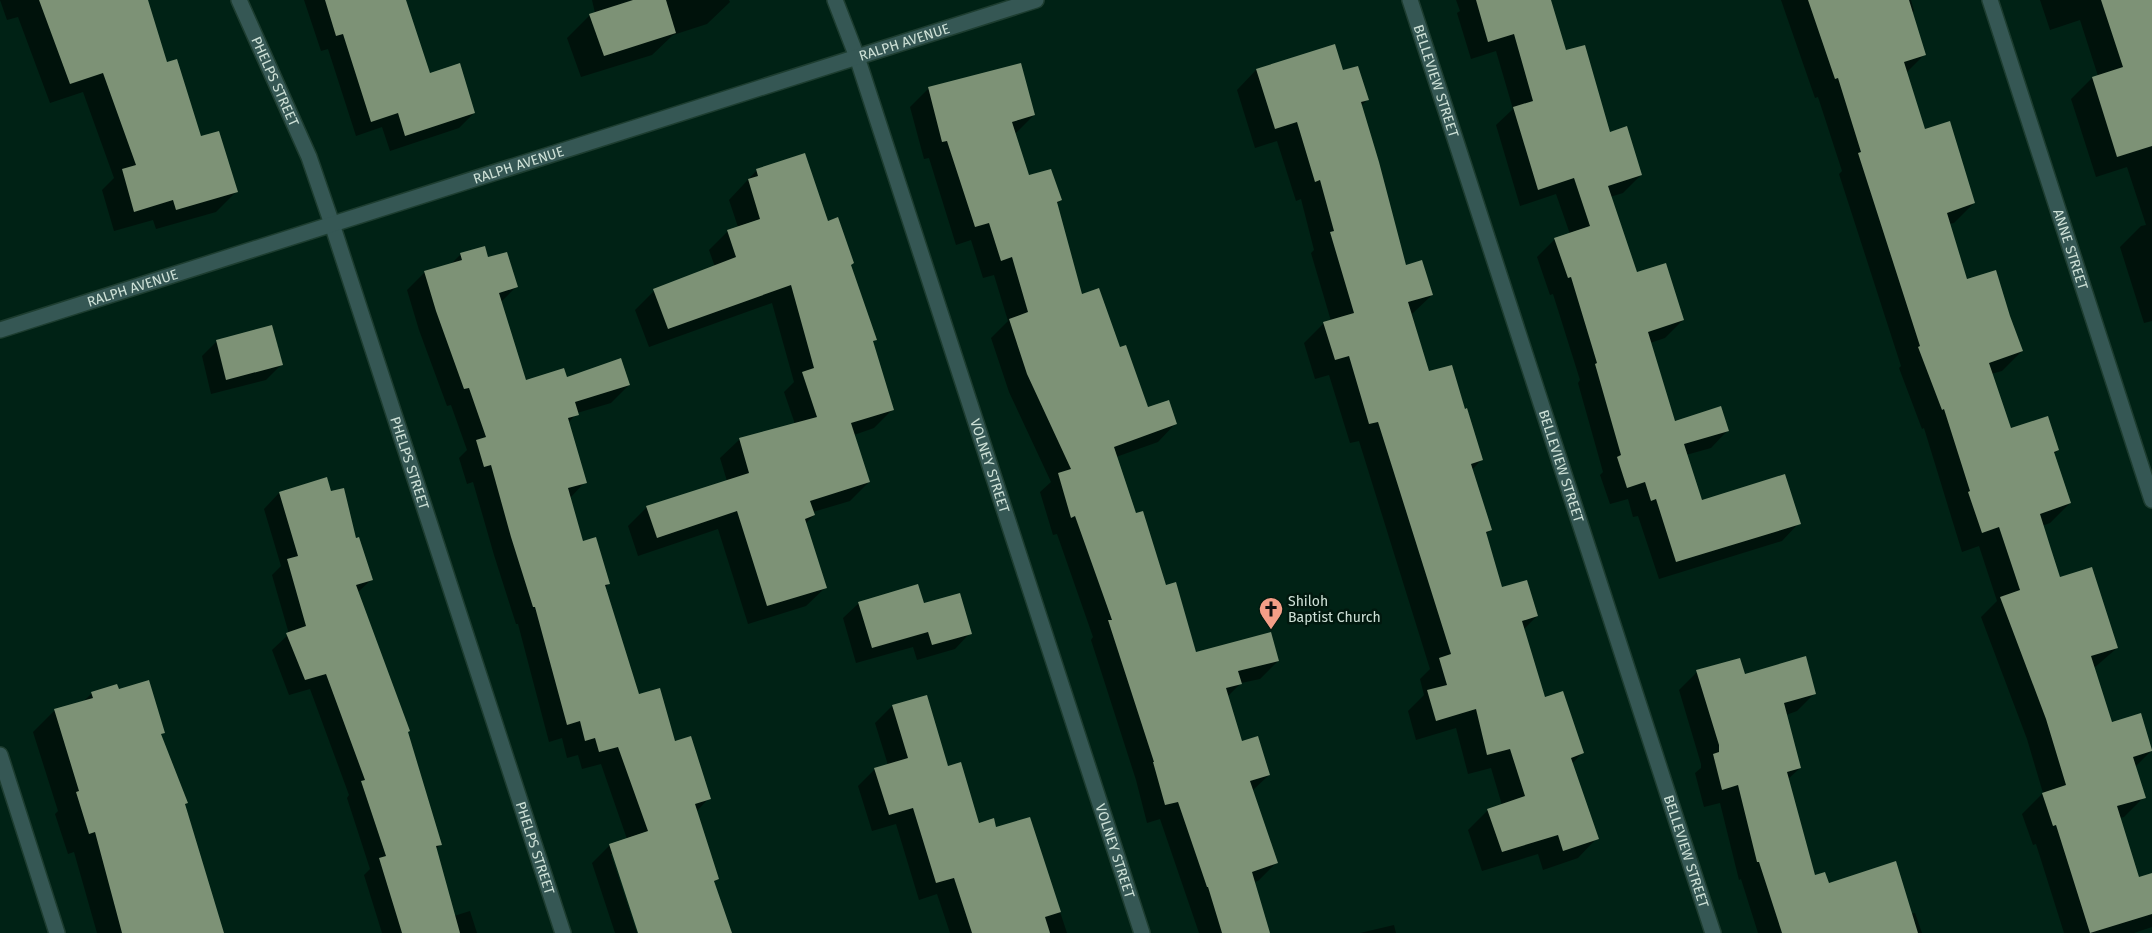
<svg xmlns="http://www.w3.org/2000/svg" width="2152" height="933" viewBox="0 0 2152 933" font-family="'Fira Sans',sans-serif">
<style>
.shadow{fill:#0007}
.building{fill:#7d9276}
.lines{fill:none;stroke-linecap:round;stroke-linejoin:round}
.street-casing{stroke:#1d3d30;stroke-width:18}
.street{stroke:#355754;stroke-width:15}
.labels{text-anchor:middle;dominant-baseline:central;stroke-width:5;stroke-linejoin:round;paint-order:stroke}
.street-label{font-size:14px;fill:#cee1d7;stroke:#00180e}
.poi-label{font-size:14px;fill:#cee1d7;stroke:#00180e;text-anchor:start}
</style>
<rect width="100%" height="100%" fill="#002215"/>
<!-- shadow -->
<g class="shadow">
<polygon points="0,0 147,0 166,64 201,138 237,191 216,212 156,229 153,220 114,231 102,190 114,178 83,92 50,103 18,17 7,20"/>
<polygon points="304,0 361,0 429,74 474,113 459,128 390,151 382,127 356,136 328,49 321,51"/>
<polygon points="592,0 729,0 730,2 707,24 673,35 652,55 581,77 567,38 590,15 595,13"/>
<polygon points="1456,0 1549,0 1565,52 1609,133 1641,175 1623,193 1610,197 1636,273 1683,320 1665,338 1650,343 1674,422 1728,430 1711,448 1686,455 1701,502 1799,523 1782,541 1659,579 1638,516 1633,517 1628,499 1610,504 1600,475 1603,472 1578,383 1580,380 1553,294 1550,295 1537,257 1555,239 1570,234 1556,194 1520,206 1496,125 1513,109 1496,51 1471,59 1457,13 1460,11"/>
<polygon points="1781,0 1911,0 1914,11 1912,13 1924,55 1906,73 1924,131 1974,203 1954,223 1949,224 1966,281 2009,316 2022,351 2002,371 1991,374 2010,430 2058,450 2053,455 2070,503 2050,523 2042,526 2059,579 2117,648 2094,668 2111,724 2151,751 2135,767 2144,797 2124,817 2120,818 2138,878 2152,874 2152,927 2134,933 2064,933 2036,844 2033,845 2022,814 2043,793 2027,739 1981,617 1997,601 1979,546 1962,552 1924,428 1922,429 1899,368 1901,366 1839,174 1842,171 1818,97 1815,98"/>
<polygon points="2040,0 2152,0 2152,321 2144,323 2120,247 2141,226 2146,225 2127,167 2096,177 2071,99 2092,78 2098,76 2080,20 2050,30"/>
<polygon points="1256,70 1343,72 1368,99 1361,106 1405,266 1432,295 1412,314 1428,373 1481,460 1472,470 1490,530 1485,535 1501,588 1537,616 1523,630 1544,698 1582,753 1572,764 1597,838 1578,858 1543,870 1538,854 1482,871 1468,830 1488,810 1502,805 1491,768 1468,774 1456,728 1416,740 1408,711 1424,695 1420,679 1430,669 1359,441 1350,443 1329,375 1315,379 1304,343 1324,323 1331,321 1311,253 1314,250 1301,199 1296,201 1277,141 1255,148 1237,90"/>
<polygon points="929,88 1034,115 1015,134 1028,177 1060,200 1057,204 1081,295 1119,349 1147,408 1176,423 1158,442 1116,457 1135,515 1165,587 1195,653 1278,661 1260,679 1241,683 1227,697 1241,743 1269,775 1252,791 1276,863 1258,881 1254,882 1269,933 1199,933 1160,819 1147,823 1136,780 1091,640 1093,637 1057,534 1053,535 1040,492 1051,482 1009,392 991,338 1008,321 994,275 983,278 971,240 956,245 929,158 924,159 910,107"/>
<polygon points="757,170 827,222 850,266 876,339 872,343 893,409 874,428 854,435 869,482 850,501 813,512 814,515 805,524 826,587 806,606 748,624 718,529 638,556 628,526 647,507 727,481 720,458 740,439 795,424 784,392 794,382 772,303 649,347 635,310 654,291 715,267 709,250 728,231 738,227 729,200"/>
<polygon points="461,254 488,259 516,287 501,302 525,382 566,379 629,385 611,403 577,413 568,423 585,482 570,498 583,543 609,583 605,588 638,696 675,742 709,798 696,812 718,878 713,883 730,933 639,933 614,854 611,854 637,933 615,933 592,863 610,845 627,839 601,764 582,769 578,755 567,758 562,738 549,742 518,624 516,624 494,555 473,482 467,484 459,458 467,450 451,405 447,406 419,330 407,290 425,272 451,264"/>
<polygon points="217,341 281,365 266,380 211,394 202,356"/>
<polygon points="327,479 331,493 355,540 372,579 357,593 407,732 441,844 436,849 454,916 470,911 477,933 382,933 364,875 370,869 347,798 349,795 310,689 289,695 272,650 289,634 272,575 281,566 264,509 279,493"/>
<polygon points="859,603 923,605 970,633 955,649 917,660 913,647 856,663 843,618"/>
<polygon points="1697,672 1744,676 1815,693 1797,711 1786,715 1800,768 1787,780 1814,877 1828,884 1911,914 1915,913 1922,933 1758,933 1741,879 1739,880 1720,803 1704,807 1695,773 1701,768 1701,764 1679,690"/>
<polygon points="118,691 163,732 160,736 187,803 184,806 223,933 97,933 74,852 68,854 55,814 58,811 33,732 54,711 83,702 92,693"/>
<polygon points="892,706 947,767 979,824 996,828 1029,818 1067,933 950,933 937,894 919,900 896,824 872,831 858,786 875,769 888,765 875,723"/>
<polygon points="1394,925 1396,933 1360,933"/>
</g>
<!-- building -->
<g class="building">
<polygon points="39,0 148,0 167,62 177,59 201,136 219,131 238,192 176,210 173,200 134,212 122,169 136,165 103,73 70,84"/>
<polygon points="325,0 406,0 430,73 460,63 475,113 405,136 398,113 371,122 343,34 336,36"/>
<polygon points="633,0 666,0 676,33 604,56 589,14"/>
<polygon points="1476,0 1551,0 1566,50 1585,45 1610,132 1627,126 1642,175 1608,186 1637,272 1666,263 1684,320 1648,332 1675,421 1721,406 1729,431 1684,444 1702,500 1785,474 1801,524 1676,562 1656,499 1651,501 1645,482 1627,488 1617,457 1621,455 1595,364 1597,363 1571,277 1568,278 1554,238 1590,226 1574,178 1538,190 1513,107 1533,101 1514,34 1488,42"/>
<polygon points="1808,0 1909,0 1926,55 1904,62 1925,129 1950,121 1975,203 1947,213 1967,279 1996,270 2010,316 2023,351 1989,363 2011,428 2048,416 2059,450 2054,452 2071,503 2040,514 2051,549 2060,577 2092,567 2118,648 2091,656 2112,722 2141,713 2152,750 2152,751 2133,757 2146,798 2117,806 2139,877 2152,873 2152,914 2090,933 2056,825 2053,826 2042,793 2066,785 2046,719 2000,597 2020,590 1999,527 1982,533 1968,492 1970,491 1944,409 1942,410 1918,347 1920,346 1858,153 1861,152 1838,78 1835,79"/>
<polygon points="2101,0 2152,0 2152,146 2117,157 2092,77 2123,67"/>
<polygon points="1335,44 1343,70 1358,66 1369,100 1361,102 1379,162 1406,265 1422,260 1433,295 1408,302 1429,371 1452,365 1465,409 1467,408 1483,460 1471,464 1492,530 1486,532 1502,587 1527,580 1538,616 1522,621 1545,697 1563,691 1584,753 1571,758 1599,839 1563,851 1558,835 1502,852 1487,809 1525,796 1510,749 1487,755 1476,709 1436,721 1427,690 1447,685 1439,658 1451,654 1378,422 1369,424 1349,356 1335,360 1323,322 1354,313 1330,232 1334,231 1320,180 1315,182 1297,122 1275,129 1256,69"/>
<polygon points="1021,63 1035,115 1012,122 1029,175 1051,169 1062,200 1057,202 1082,294 1099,288 1120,347 1126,345 1148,407 1169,400 1177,424 1114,447 1136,513 1143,511 1166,585 1176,582 1196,652 1271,632 1279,661 1238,671 1242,684 1226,688 1242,741 1258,736 1270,775 1250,781 1278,863 1252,872 1270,933 1222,933 1208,887 1207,887 1178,802 1165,805 1153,762 1154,762 1108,620 1112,620 1075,516 1071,518 1058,473 1071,469 1027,374 1009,319 1028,312 1012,257 1001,261 989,223 975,227 947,141 942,142 928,87"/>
<polygon points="805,153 828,221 838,217 854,263 851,265 877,340 873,341 894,410 851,423 870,482 810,501 815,515 805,519 827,588 767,606 737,511 657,538 646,506 749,473 739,438 817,417 802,372 814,368 791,285 668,329 653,289 736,257 727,230 760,219 748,179 758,176 756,169"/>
<polygon points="485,246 488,257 507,252 518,287 499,293 526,380 564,368 567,377 621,358 630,385 575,402 579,415 568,418 587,483 568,488 583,541 596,537 610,584 605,585 639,694 660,688 675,741 691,736 711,799 695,804 719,879 714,881 732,933 638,933 609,844 648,831 618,747 599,752 595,738 585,741 580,721 567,725 535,607 533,607 511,537 491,465 484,467 476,440 486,437 469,388 464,389 436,311 424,271 462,260 460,253"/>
<polygon points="272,325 283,365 226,380 216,340"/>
<polygon points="327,477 331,491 344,488 356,538 359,537 373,580 356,585 410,731 408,732 442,845 436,846 460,933 402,933 379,858 386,856 361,781 365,780 326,674 305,680 286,633 306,626 287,559 298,556 279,492"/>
<polygon points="918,584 924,603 960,593 972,634 932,645 928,632 872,648 858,602"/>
<polygon points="1806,656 1816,694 1784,703 1801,768 1787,772 1815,875 1825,872 1829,883 1896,861 1918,933 1782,933 1759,862 1757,862 1738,785 1722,790 1713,754 1719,752 1719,745 1696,670 1740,658 1745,674"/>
<polygon points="149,680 165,733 161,734 188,803 185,804 224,933 122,933 95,832 89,834 76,792 79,791 54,709 93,698 91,692 117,684 119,689"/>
<polygon points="927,695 948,766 961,762 979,823 994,818 996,827 1030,817 1061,912 1045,917 1050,933 972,933 954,878 936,883 913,808 889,815 874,768 908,758 892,705"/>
</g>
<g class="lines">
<!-- street casing -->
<g class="street-casing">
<g id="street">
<path id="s1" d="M239 0 309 157 332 224 563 933"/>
<path id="s2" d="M835 0 857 57 1142 933"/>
<path id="s3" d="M1410 0 1713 933"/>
<path id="s4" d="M1990 0 2152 500"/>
<path id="s5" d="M0 330 1036 0"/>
<polyline points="0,755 57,933"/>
</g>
</g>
<!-- street -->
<use href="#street" class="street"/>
</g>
<!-- icons -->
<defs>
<g id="church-pin" transform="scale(1.25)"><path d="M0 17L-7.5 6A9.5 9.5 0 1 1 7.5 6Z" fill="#f49e87" stroke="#00180e"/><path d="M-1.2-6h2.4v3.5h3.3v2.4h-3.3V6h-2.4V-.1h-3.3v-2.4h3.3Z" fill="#111"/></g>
</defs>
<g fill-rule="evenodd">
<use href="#church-pin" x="1271" y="609"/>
</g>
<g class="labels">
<!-- street labels -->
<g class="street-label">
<text stroke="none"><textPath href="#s5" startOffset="949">RALPH AVENUE</textPath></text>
<text stroke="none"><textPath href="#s3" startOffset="85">BELLEVIEW STREET</textPath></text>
<text stroke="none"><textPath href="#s1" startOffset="89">PHELPS STREET</textPath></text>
<text stroke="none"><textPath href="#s5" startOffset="544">RALPH AVENUE</textPath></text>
<text stroke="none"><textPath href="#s4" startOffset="262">ANNE STREET</textPath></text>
<text stroke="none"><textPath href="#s5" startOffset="139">RALPH AVENUE</textPath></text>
<text stroke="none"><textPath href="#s1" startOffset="494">PHELPS STREET</textPath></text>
<text stroke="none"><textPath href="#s2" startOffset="491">VOLNEY STREET</textPath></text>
<text stroke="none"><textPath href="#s3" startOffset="490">BELLEVIEW STREET</textPath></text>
<text stroke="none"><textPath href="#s1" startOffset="899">PHELPS STREET</textPath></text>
<text stroke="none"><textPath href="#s2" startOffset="896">VOLNEY STREET</textPath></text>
<text stroke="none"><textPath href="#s3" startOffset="895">BELLEVIEW STREET</textPath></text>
</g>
<!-- poi labels -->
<g class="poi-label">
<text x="1288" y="601">Shiloh<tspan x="1288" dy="16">Baptist Church</tspan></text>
</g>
</g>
</svg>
